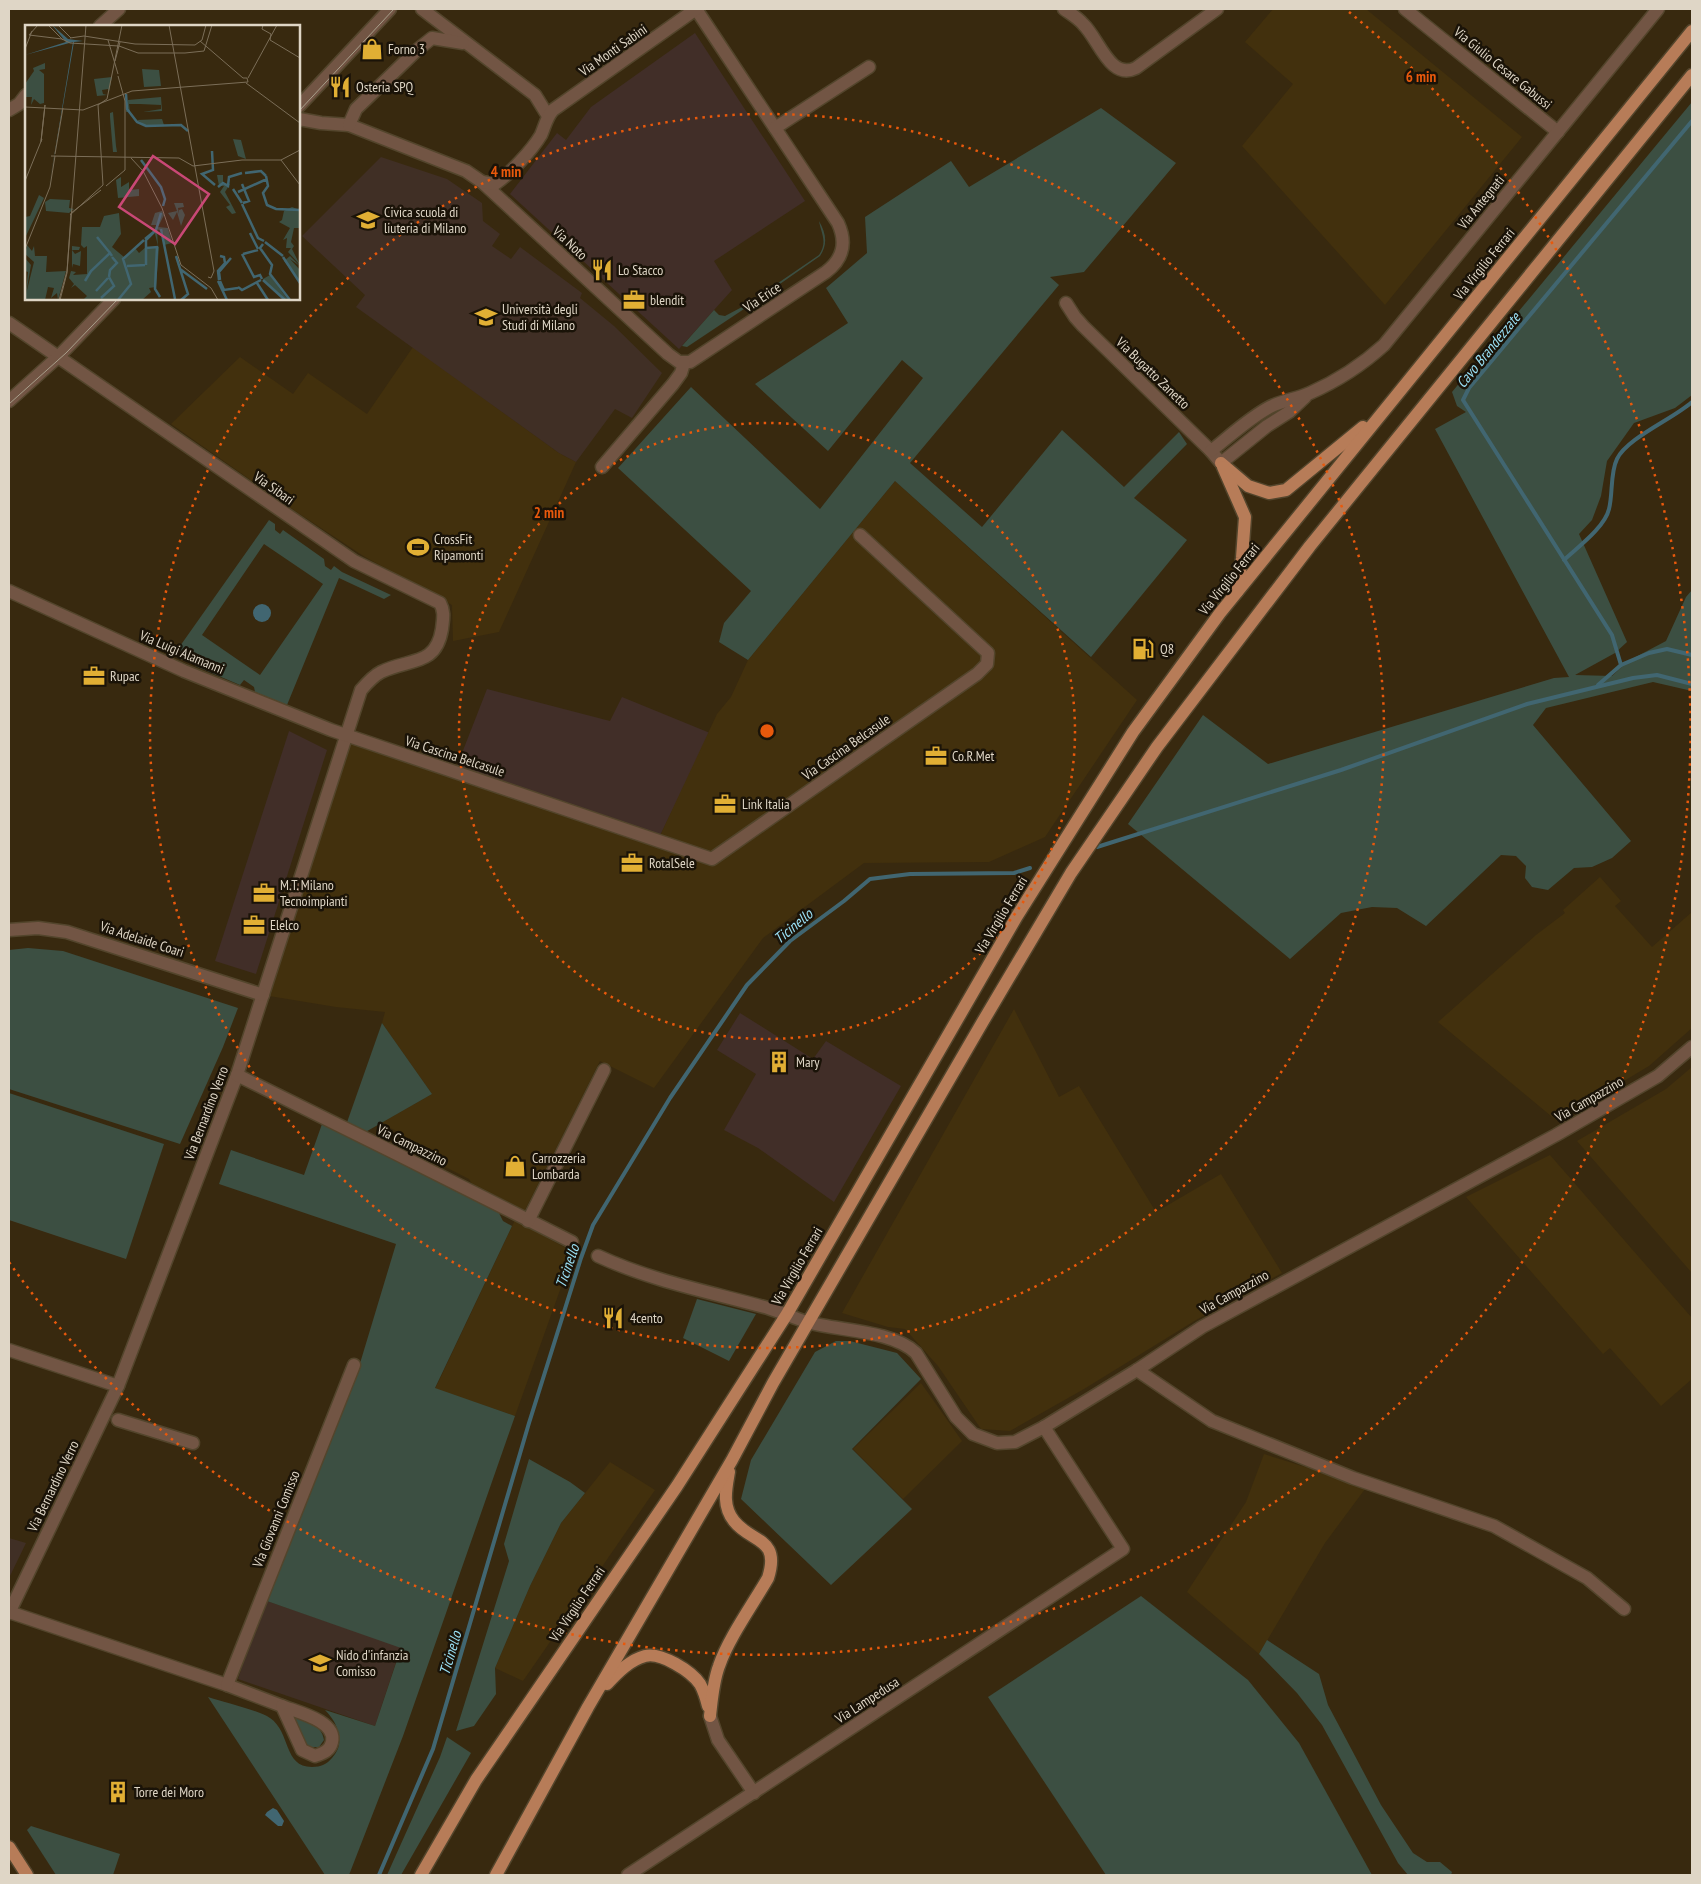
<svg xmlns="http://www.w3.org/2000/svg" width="1701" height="1884" viewBox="0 0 1701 1884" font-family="'PT Sans Narrow',sans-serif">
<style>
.commercial{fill:#412e28}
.built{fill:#42300d}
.education{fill:#402f25}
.green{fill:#3c4f42;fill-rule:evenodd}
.water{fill:#416671}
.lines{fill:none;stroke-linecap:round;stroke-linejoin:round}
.stream{stroke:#416671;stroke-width:4}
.minor-casing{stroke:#53452c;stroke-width:15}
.major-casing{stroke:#53452c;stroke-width:15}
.minor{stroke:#725544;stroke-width:12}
.major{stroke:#b77c58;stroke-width:12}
.tram{stroke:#a89e8a;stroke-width:1}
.ring{fill:none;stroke:#e8590c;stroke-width:2.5;stroke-dasharray:2.5 5}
.labels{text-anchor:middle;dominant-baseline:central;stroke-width:5;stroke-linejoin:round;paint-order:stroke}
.poi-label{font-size:14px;fill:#dfd6c6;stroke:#1a1308;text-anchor:start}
.street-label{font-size:14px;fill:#dfd6c6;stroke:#1a1308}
.water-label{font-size:15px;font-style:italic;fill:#9be1f6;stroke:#1a1308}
.inset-river{fill:none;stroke:#416671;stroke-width:2.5}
.inset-road{fill:none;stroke:#7b6e58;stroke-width:1}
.view{fill:#c94876;fill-opacity:0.15;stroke:#c94876;stroke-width:2.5}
.inset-edge{fill:none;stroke:#dfd6c6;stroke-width:2.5}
.centre{fill:#e8590c;stroke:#1a1308;stroke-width:2.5}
.ring-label{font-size:15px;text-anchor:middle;font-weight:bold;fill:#e8590c;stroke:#1a1308;stroke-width:5;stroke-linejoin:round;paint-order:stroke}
</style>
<rect width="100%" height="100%" fill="#38290f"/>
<!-- commercial -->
<g class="commercial">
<polygon points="695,33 805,201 714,261 732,290 679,349 510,194 557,133 566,140 591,107"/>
<polygon points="487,689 610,721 622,697 710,733 658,840 455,771"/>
<polygon points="289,731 327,750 256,974 215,961"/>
<polygon points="740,1013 813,1059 826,1041 901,1086 834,1202 758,1148 724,1130 756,1074 717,1050"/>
</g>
<!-- built -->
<g class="built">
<polygon points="1273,9 1366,9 1522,137 1385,305 1242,146 1293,84 1245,42"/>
<polygon points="413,347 559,453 576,462 499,632 453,641 452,605 365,557 295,511 171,424 240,357 293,394 308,373 367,414"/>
<polygon points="895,481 1137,700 1045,837 989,862 864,863 763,938 654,1088 600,1061 524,1212 474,1188 469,1179 402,1145 402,1134 381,1123 432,1094 382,1023 385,1012 336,1007 263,995 346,736 658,840 717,714 731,697 748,660"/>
<polygon points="1600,877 1621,901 1615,906 1652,947 1692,912 1692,1028 1649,1066 1557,1121 1438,1022 1536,935 1565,913 1563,910"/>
<polygon points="1014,1009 1059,1097 1079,1086 1156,1212 1221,1174 1282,1273 1196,1320 1084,1389 1010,1431 981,1429 938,1366 905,1329 888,1327 842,1313"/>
<polygon points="1692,1067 1692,1273 1577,1141 1666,1089"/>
<polygon points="1550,1155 1692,1318 1692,1379 1661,1406 1610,1348 1603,1354 1466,1197"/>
<polygon points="515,1220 575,1253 565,1276 515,1416 435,1389"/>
<polygon points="921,1383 962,1441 903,1499 853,1449"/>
<polygon points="1264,1454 1344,1479 1365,1489 1325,1543 1259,1654 1187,1592 1246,1502"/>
<polygon points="610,1462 655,1490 523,1681 495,1668 530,1586 561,1523"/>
</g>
<!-- education -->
<g class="education">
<polygon points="381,157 447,179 482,203 483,221 500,234 492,246 511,259 520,247 582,293 580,298 614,326 662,373 632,418 615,409 576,462 559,453 356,307 365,295 302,236"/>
<polygon points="9,1538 26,1543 9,1578"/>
<polygon points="264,1600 401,1647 375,1726 238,1679"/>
</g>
<!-- green -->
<g class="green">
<polygon points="1692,102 1692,395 1675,408 1634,423 1607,461 1601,496 1592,520 1579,534 1627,642 1615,653 1575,675 1612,676 1628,661 1666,641 1686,597 1692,590 1692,691 1653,682 1546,708 1533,725 1631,841 1612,858 1592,867 1574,868 1548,890 1532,887 1525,878 1526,866 1516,856 1501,855 1426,926 1397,908 1372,907 1341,913 1290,959 1128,824 1203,715 1268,764 1554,678 1569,677 1435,429 1466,412 1457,406 1452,392"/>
<polygon points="1101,108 1176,163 1084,272 1050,277 1059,285 910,463 982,527 1062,430 1124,487 1179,432 1187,444 1134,498 1187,540 1091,657 895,481 748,660 719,642 724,623 751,591 618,468 691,387 820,509 923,378 902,360 828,451 755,384 848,323 826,288 867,253 865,217 951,161 969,187"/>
<path d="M819 221C826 233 828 244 820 256L747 307 746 305 819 255C828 242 821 233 819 221Z"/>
<polygon points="742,307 744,309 687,347 682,346 714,310 719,315 725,316"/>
<path d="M269 520 275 524V530L280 534 283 530 324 559 325 566 331 570 334 566 342 572 391 595 384 599 339 578 287 705 255 692 254 687 244 680 240 685 195 666 194 661 186 656 183 660 173 656ZM264 544 323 584 260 675 202 635Z"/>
<polygon points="28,948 63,951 238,1008 223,1047 180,1144 9,1089 9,950"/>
<polygon points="382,1023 432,1094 362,1134 345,1128"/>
<polygon points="9,1093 164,1144 126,1259 9,1220"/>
<path d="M322 1124 498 1211 503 1221 512 1226 435 1388 515 1416 403 1736 349 1875H325L208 1697C223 1702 258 1710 270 1718 291 1732 283 1767 312 1767 321 1767 327 1764 332 1758 338 1751 340 1745 339 1737 338 1726 332 1717 325 1710L375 1726 401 1648 264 1600 361 1360 396 1244 219 1184 231 1150 304 1175Z"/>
<polygon points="697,1299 756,1314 729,1361 683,1338"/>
<polygon points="836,1341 850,1341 897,1353 921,1379 852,1449 912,1509 831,1585 741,1499 751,1460 815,1352"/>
<polygon points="529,1459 570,1482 585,1493 561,1523 530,1586 495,1668 496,1694 474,1726 456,1731 509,1561 504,1544"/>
<polygon points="1141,1596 1248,1680 1299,1743 1372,1875 1106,1875 988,1697"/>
<polygon points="1267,1640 1319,1674 1328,1705 1381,1805 1413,1853 1427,1862 1440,1862 1452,1872 1451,1875 1408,1875 1398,1863 1322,1725 1297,1693 1259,1654"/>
<path d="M291 1714C304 1720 322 1724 324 1740L319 1747H309L306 1745Z"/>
<polygon points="447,1737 471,1753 401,1875 387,1875 440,1757"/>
<polygon points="31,1826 120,1854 113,1875 56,1875 27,1830"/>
</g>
<!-- water -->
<g class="water">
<circle cx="262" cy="613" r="9"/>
<polygon points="273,1808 277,1810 284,1821 282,1826 278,1826 265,1815 267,1812"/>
</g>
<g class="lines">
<!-- stream -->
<g class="stream">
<path d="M1564 560C1578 547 1605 527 1609 509 1613 494 1610 473 1617 459 1627 438 1673 419 1692 402"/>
<polyline points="1621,665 1612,635 1463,400 1469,388 1692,121"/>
<polyline points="1598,685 1621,665 1649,653 1667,649 1692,655"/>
<polyline points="1097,847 1341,770 1527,704 1633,678 1657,675 1692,684"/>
<polyline points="379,1875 433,1749 529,1423 581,1258 593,1225 670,1098 747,985 790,941 844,901 870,879 910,874 1014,873 1030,868"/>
</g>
<!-- minor casing -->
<g class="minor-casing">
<g id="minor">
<polyline points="422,9 535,95 548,116"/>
<path d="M1064 9C1071 14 1078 18 1083 24 1099 39 1110 81 1136 68L1217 9"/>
<polyline points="1405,9 1558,132"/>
<polyline points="100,26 119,9"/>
<polyline points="299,106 390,9"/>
<polyline points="9,110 19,104 26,95"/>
<path d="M299 119 321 123 349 125 466 171 482 182 668 354 679 362H690L826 272C843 259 847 243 838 223L696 9"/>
<polyline points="349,125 356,109 417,50 432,38 463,43"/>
<polyline points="775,128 869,67"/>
<path d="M482 182 495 184C510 174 532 150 541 135 545 126 546 118 553 110L696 9"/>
<polyline points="1066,303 1075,317 1083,326 1211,451 1221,463 1267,426 1289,412 1305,397"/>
<path d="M9 323 354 561 440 603C445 612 443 619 442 629 436 667 409 658 381 672 373 676 367 683 361 690L237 1075 118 1386 9 1613"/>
<polyline points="9,401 59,356 114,299"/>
<path d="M1211 451C1230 436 1249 418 1270 407 1283 400 1297 399 1310 393 1337 381 1362 365 1384 345L1658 9"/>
<polyline points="602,467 673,384 681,373 684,363"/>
<polyline points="9,591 184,671 331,730 712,859 977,674 987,664 988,653 860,535"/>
<polyline points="9,930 38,928 67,932 263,995"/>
<polyline points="237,1075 393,1152 572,1242"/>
<polyline points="528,1221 604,1070"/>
<path d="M598 1256C652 1281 710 1292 768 1308 781 1312 794 1318 807 1322 838 1331 892 1330 916 1353L956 1417 973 1434 997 1443 1015 1442 1044 1427 1137 1370 1202 1327 1556 1135 1658 1076 1692 1047"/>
<polyline points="9,1350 118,1386"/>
<polyline points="1137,1370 1212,1421 1353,1478 1494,1526 1587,1578 1624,1609"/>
<polyline points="118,1420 193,1443"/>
<polyline points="9,1612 227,1685 282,1706"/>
<polyline points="227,1685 354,1365"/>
<path d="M282 1706C297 1712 337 1721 332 1742 330 1751 323 1753 315 1756L302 1750Z"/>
<polyline points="710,1716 718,1740 754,1793"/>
<polyline points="628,1875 1123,1549 1044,1427"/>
</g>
</g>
<!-- major casing -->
<g class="major-casing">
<g id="major">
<polyline points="1221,463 1248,486 1269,493 1286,490 1363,427"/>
<polyline points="1223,467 1245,517 1242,558 1237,592"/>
<path d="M607 1684C618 1672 630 1660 645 1656 661 1652 691 1671 700 1684 704 1691 706 1698 708 1706"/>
<path d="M710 1716C712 1699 713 1682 719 1666 728 1639 753 1604 768 1578 781 1537 751 1543 734 1521 722 1506 726 1489 729 1472"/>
<polyline points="9,1847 27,1875"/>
<polyline points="421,1875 476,1780 677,1486 787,1314 1017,916 1133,732 1220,613 1692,31"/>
<polyline points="496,1875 588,1707 732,1460 773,1383 982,1023 1071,873 1157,747 1310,546 1692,75"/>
</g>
</g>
<!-- minor -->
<use href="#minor" class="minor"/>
<!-- major -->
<use href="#major" class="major"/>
<!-- tram -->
<g class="tram">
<polyline points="299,111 394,9"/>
<polyline points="9,404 66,353 118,299"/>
</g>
</g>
<!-- distance rings -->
<g class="ring">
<circle cx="767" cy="731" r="308"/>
<circle cx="767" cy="731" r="617"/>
<path d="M1349 12A925 925 0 1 1 9 1262"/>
</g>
<!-- icons -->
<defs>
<g id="shop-bare" transform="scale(1.725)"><path d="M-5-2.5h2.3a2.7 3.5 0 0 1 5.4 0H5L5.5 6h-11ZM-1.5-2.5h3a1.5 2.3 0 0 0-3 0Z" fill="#e1af34" stroke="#1a1308" stroke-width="2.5" paint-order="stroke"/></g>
<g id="restaurant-bare" transform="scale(1.725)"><path d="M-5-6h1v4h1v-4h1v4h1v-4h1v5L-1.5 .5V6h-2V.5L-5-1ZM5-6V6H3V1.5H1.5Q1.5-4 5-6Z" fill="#e1af34" stroke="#1a1308" stroke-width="2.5" paint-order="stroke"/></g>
<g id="school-bare" transform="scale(1.725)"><path d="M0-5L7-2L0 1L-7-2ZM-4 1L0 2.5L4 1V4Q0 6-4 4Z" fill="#e1af34" stroke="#1a1308" stroke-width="2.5" paint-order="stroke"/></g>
<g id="office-bare" transform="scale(1.725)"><path d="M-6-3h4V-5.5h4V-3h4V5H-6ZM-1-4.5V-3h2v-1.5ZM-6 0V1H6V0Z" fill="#e1af34" stroke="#1a1308" stroke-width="2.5" paint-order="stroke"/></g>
<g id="university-bare" transform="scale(1.725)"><path d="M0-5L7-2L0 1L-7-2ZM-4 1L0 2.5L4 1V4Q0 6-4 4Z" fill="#e1af34" stroke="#1a1308" stroke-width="2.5" paint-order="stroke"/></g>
<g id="stadium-bare" transform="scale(1.725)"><path d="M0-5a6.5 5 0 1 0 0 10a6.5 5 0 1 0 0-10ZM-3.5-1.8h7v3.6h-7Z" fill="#e1af34" stroke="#1a1308" stroke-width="2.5" paint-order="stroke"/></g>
<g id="fuel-bare" transform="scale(1.725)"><path d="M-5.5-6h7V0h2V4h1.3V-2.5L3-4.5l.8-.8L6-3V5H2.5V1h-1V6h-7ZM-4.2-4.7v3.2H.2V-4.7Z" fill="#e1af34" stroke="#1a1308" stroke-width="2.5" paint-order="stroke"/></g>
<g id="building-bare" transform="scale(1.725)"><path d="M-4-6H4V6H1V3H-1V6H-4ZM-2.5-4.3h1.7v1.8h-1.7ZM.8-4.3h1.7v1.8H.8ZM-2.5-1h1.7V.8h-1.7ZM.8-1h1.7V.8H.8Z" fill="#e1af34" stroke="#1a1308" stroke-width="2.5" paint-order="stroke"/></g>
</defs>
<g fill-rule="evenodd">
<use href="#shop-bare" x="372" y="49"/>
<use href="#restaurant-bare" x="340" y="87"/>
<use href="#school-bare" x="368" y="220"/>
<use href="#restaurant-bare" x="602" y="270"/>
<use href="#office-bare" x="634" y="300"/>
<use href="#university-bare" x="486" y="317"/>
<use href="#stadium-bare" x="418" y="547"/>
<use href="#fuel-bare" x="1143" y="649"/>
<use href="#office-bare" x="94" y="676"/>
<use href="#office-bare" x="936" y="756"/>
<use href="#office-bare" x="725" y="804"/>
<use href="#office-bare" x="632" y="863"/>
<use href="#office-bare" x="264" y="893"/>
<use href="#office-bare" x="254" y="925"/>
<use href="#building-bare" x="779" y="1062"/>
<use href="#shop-bare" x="515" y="1166"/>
<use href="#restaurant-bare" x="613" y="1318"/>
<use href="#school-bare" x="320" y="1663"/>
<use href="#building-bare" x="118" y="1792"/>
</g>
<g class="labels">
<!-- poi labels -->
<g class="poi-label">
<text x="388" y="49">Forno 3</text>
<text x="356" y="87">Osteria SPQ</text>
<text x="384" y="212">Civica scuola di<tspan x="384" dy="16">liuteria di Milano</tspan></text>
<text x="618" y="270">Lo Stacco</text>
<text x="650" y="300">blendit</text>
<text x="502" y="309">Università degli<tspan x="502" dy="16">Studi di Milano</tspan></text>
<text x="434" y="539">CrossFit<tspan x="434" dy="16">Ripamonti</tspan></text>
<text x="1160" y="649">Q8</text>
<text x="110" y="676">Rupac</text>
<text x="952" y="756">Co.R.Met</text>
<text x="742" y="804">Link Italia</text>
<text x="649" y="863">RotalSele</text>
<text x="280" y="885">M.T. Milano<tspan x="280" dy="16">Tecnoimpianti</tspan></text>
<text x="270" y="925">Elelco</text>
<text x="796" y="1062">Mary</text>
<text x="532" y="1158">Carrozzeria<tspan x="532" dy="16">Lombarda</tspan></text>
<text x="630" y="1318">4cento</text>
<text x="336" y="1655">Nido d'infanzia<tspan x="336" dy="16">Comisso</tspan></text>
<text x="134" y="1792">Torre dei Moro</text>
</g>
<!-- street labels -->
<g class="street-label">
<text transform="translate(613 50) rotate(-35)">Via Monti Sabini</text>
<text transform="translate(1503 68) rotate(39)">Via Giulio Cesare Gabussi</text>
<text transform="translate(1481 202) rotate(-51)">Via Antegnati</text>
<text transform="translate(570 243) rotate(43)">Via Noto</text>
<text transform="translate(1484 264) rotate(-51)">Via Virgilio Ferrari</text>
<text transform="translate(762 297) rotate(-34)">Via Erice</text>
<text transform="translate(1153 373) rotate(44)">Via Bugatto Zanetto</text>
<text transform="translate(274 488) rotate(35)">Via Sibari</text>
<text transform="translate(1229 579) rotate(-51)">Via Virgilio Ferrari</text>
<text transform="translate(182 652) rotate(23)">Via Luigi Alamanni</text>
<text transform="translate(846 747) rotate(-35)">Via Cascina Belcasule</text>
<text transform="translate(455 756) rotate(18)">Via Cascina Belcasule</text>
<text transform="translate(1001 915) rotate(-59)">Via Virgilio Ferrari</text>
<text transform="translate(142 939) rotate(18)">Via Adelaide Coari</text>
<text transform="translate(1589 1099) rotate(-30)">Via Campazzino</text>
<text transform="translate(206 1113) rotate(-69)">Via Bernardino Verro</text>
<text transform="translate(412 1145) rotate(26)">Via Campazzino</text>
<text transform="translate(797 1266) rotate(-60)">Via Virgilio Ferrari</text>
<text transform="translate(1234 1292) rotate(-29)">Via Campazzino</text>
<text transform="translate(53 1486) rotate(-64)">Via Bernardino Verro</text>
<text transform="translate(276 1519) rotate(-68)">Via Giovanni Comisso</text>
<text transform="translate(577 1604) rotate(-56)">Via Virgilio Ferrari</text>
<text transform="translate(867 1700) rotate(-33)">Via Lampedusa</text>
</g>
<!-- water labels -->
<g class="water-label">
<text transform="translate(1488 350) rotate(-51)">Cavo Brandezzate</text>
<text transform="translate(793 926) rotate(-40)">Ticinello</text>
<text transform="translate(567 1266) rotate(-71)">Ticinello</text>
<text transform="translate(450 1653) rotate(-74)">Ticinello</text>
</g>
</g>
<!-- overview -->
<g transform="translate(25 25)">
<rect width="275" height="275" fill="#38290f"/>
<path d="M20 38V44L14 45 19 49V78L15 79 9 74 6 80 7 72H0V59L9 46 8 43ZM117 44 134 45 136 61 119 62ZM87 52 84 67 83 64 77 65 78 69 82 70 72 71 69 54ZM136 72 137 86 118 87 136 84V80L115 79H104L105 87H101L103 75ZM88 87 91 121 92 127H88L85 92V88ZM137 94 139 100H120L112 95ZM208 114 216 115 221 134 213 131ZM192 150H198V158L205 159 200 167 211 188 207 189 201 182 205 180 195 167 199 161H194ZM96 152V162L104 157V165L114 164V171L93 173 91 155ZM14 170 19 173 1 211 0 192 5 191ZM25 174 45 175 44 183 49 184 44 188 21 186 20 177ZM149 178H158L159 182 153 183 154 189V185L157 184 160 190 156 201 152 187 148 195 143 188 152 186ZM267 182 275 185V203H269L266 217 269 221 267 224 275 240 263 227 266 223H261L262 213 258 215 265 203 254 197 257 195 259 186ZM137 186 139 190 133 202 143 203 147 218 139 220 138 207 132 204 133 221 129 205 132 200H126L130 188ZM94 188 96 209 87 222 99 232 110 223 114 228 121 222H134L131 262 124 263 126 267 117 275H58L62 271 50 260 46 263 49 259 44 253 46 246 51 247 48 250 62 249V221L59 223 56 220 57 202H75L79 191ZM2 220 7 226 9 221 10 231H22L21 247 41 246 33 275 32 268 26 273 29 263 23 262 20 275H0L3 247 0 246V233L6 240 1 269 9 237 0 229ZM47 221 55 222 54 225H47L50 229 56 226 55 241 48 239 47 243ZM265 231 275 241 265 234 275 245V257L259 236ZM245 250 260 271 264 275H260L238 254Z" fill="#3c4f42"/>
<path d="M27 0 43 14 58 16 49 17 24 162 48 17 0 30 41 17Z" fill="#416671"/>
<path class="inset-river" d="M101 69 102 84 112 97 121 101 156 100 163 106M187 126 188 145 177 149 190 160M116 135 136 162 140 174 138 181M220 148 236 146 241 151M241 151 243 161 238 168 242 180 251 184 275 185M217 159 224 176 218 178M193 162 198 158 203 161 204 152 217 148M208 164 217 178M213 167 242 154M217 179 233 213 239 216M136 204 150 274M225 208 233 224M72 212 85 228M120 214 131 205 136 188M240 217 258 231M238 219 235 223 247 240 245 249 265 275M121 223 132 222 130 264 135 272M217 229 229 252 235 250 237 254M218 229 233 225M151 231 163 269 156 275M258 232 275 258M121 240V215L132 204M102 241 120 240M155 244 182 264M84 252 85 245 92 238 87 232M194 255 193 246 200 238 199 232 195 231M195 255 194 247 206 233M238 255 260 275M60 256 66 246 85 228 87 231M193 256 202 275M195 256 199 265 213 263M232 258 243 275M213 262 217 265 236 255M71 266 83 253M76 273 89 261 84 252M93 275 106 259 98 234 119 215"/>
<path class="inset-road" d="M13 0 4 10 37 14 45 18 94 21 113 28H160L179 26 187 0M23 0 38 15M33 0 46 13M144 0 189 246 186 253 183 252M238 0 237 4 246 9 245 15 275 33M45 13 59 11 110 19 170 20 177 15 181 0M83 15 93 49M0 24 7 6M90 36 95 17M223 53 252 0M221 58 275 98M0 82 58 85 107 66 223 57 222 53H218L175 16M16 116 20 80 16 117M30 129 38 83M26 131 154 133 168 141 217 135H256L275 125M106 133 118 146 137 183 156 240 186 263 193 275M256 135 275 160M0 156 17 114M81 161 100 145V76L93 51M45 190 78 160 73 80 82 74 97 0M0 224 25 162 30 131M34 275 42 246 61 0M35 275 42 248 46 188 76 165"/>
<path class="view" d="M128 131 184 169 150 219 94 182Z"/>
<rect width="275" height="275" class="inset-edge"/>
</g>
<circle cx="767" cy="731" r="8" class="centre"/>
<g class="ring-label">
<text x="1421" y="82">6 min</text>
<text x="506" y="177">4 min</text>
<text x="549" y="518">2 min</text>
</g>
<!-- border -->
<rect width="1701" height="1884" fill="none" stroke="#dfd6c6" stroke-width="20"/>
</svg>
